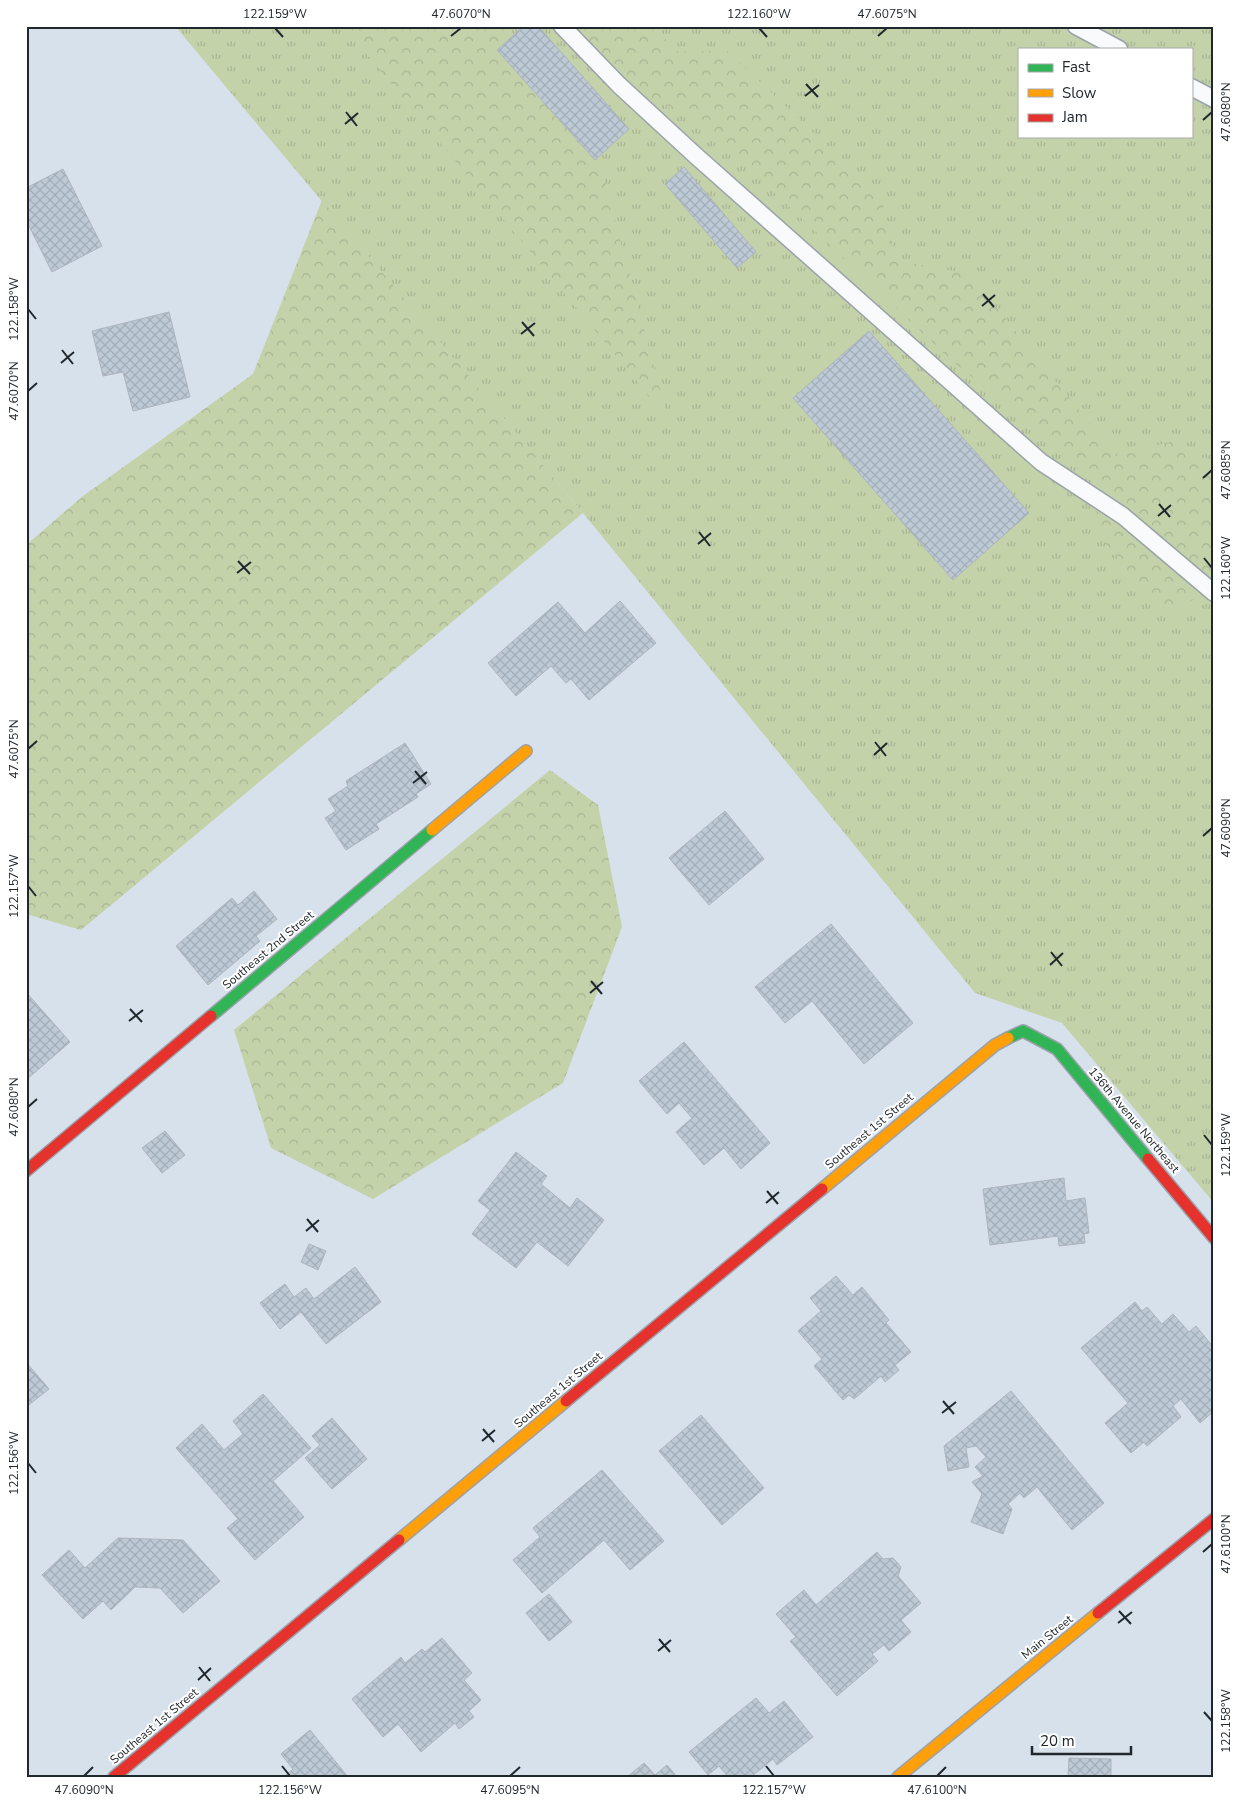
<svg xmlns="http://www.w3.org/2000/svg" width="1240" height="1803" viewBox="0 0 1240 1803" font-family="'Nunito Sans',sans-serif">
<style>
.grass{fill:url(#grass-tufts);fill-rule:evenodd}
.forest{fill:url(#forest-crowns)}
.building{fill:url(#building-cross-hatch);stroke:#adb4bc}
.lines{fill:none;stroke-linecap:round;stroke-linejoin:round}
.lane-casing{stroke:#9aa2aa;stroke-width:19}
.fast-casing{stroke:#9aa2aa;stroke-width:14}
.slow-casing{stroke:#9aa2aa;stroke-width:14}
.jam-casing{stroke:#9aa2aa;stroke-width:14}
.lane{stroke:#f9fafc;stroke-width:16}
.fast{stroke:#30b455;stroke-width:11}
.slow{stroke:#ff9f0a;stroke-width:11}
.jam{stroke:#e5322d;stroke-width:11}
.ticks{fill:none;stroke:#20272d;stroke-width:2}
.labels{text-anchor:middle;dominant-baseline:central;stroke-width:4;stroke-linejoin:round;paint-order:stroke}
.street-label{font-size:12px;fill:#20272d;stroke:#fff}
.neatline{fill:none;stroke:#20272d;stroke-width:2}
.ticks-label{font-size:12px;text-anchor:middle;fill:#20272d}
</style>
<defs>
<pattern id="grass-tufts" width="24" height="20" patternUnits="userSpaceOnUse" patternTransform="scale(1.25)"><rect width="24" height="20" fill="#c4d2aa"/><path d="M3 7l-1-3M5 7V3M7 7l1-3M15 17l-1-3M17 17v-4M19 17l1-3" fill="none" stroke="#a8b493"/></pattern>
<pattern id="forest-crowns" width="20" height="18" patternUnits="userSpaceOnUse" patternTransform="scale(1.25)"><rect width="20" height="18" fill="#c4d2aa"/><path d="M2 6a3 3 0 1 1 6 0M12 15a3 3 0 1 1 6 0" fill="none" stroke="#a8b493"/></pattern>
<pattern id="building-cross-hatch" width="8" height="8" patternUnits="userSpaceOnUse" patternTransform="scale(1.25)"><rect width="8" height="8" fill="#bdcad6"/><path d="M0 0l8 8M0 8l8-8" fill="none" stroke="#a2aeb8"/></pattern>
</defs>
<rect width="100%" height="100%" fill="#d7e1eb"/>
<!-- grass -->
<path class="grass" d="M175 26H1214V1203L1062 1023 975 993 583 513ZM1019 49H1191V136H1019Z"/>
<!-- forest -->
<g class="forest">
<polygon points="344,26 504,26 599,160 668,419"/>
<polygon points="579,26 652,26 678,52 726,50 881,196 895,260 970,274 1116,456 1174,441 1214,463 1214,586 1166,618 1093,528 1103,484 950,359 704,126 611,77"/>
<polygon points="322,200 583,513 81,930 26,914 26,545 83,496 253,374"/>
<polygon points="550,770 598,805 622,927 563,1083 373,1199 271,1148 234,1030"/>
</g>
<!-- building -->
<g class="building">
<polygon points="524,26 538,26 629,129 595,160 497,50"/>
<polygon points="684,167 756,252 737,268 665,184"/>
<polygon points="63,169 102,246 52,272 26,220 26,188"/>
<polygon points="169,312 190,397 133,411 123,372 103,376 92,331"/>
<polygon points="869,331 1029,513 953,580 793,398"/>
<polygon points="620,601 656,643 589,700 571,679 566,683 551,666 516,696 488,663 558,602 585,633"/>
<polygon points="405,743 431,784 416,794 418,797 376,824 379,829 346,850 325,818 336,811 328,799 348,786 346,781"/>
<polygon points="725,811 764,859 709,905 669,858"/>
<polygon points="254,891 277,919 256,936 260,941 208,985 176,946 232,898 238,905"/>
<polygon points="831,924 913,1023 864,1064 812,1001 785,1023 755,987"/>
<polygon points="26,992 70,1042 26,1080"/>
<polygon points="684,1042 770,1143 741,1169 724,1148 704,1165 676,1132 692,1118 679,1103 667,1114 639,1081"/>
<polygon points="165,1131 185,1155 162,1173 142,1148"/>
<polygon points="516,1152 547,1176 541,1184 570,1208 577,1198 604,1220 568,1266 537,1242 516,1268 472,1234 490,1210 478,1201"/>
<polygon points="1064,1178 1066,1201 1085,1198 1089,1233 1084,1234 1085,1243 1059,1246 1058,1236 990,1245 983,1189"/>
<polygon points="309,1244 326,1251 318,1270 301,1262"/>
<polygon points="355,1267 381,1302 326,1344 301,1312 280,1329 260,1303 285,1284 294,1297 306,1288 314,1299"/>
<polygon points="836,1276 853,1295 862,1287 889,1320 886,1323 911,1352 895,1365 899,1370 885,1382 881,1376 854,1399 849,1395 843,1400 814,1366 822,1359 798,1331 821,1311 810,1298"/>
<polygon points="1135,1302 1142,1311 1147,1307 1162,1324 1173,1314 1189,1332 1196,1326 1214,1348 1214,1411 1200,1423 1181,1399 1173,1406 1181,1417 1147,1446 1144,1442 1131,1453 1105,1423 1128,1403 1081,1348"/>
<polygon points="26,1362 49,1389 26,1407"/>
<polygon points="1011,1391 1104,1503 1072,1530 1037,1487 1024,1498 1020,1493 1008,1504 1012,1509 1003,1534 971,1522 982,1494 972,1482 983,1476 975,1467 986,1457 976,1446 966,1448 969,1467 948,1471 944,1446"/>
<polygon points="263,1394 311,1448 273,1481 304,1517 255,1560 227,1528 238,1519 176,1448 202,1424 224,1450 243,1434 233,1421"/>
<polygon points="701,1415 764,1488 722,1525 659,1451"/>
<polygon points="332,1418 367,1459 332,1489 305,1458 320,1445 312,1436"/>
<polygon points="602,1470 664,1541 630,1570 604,1540 542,1593 513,1560 540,1537 533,1528"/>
<polygon points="118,1538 183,1540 220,1581 183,1613 160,1588 135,1587 111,1610 103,1601 83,1619 42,1575 69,1550 85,1568"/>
<polygon points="877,1552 883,1559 893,1558 901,1567 898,1576 921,1603 901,1620 911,1632 889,1651 884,1645 872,1654 878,1661 837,1696 790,1641 796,1637 776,1614 804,1590 816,1605"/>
<polygon points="549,1594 572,1622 549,1641 526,1613"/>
<polygon points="442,1638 472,1673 464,1680 481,1700 469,1711 474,1717 459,1729 455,1723 421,1752 398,1724 383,1737 352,1699 401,1657 405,1663 422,1649 425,1652"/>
<polygon points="756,1698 769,1713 784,1701 813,1737 777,1765 773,1759 751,1777 728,1777 719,1766 708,1775 689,1752"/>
<polygon points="310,1730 348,1777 284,1777 293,1769 281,1754"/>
<polygon points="1069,1758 1111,1759 1111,1777 1068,1777"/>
<polygon points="644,1763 655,1775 667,1765 677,1777 627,1777"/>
</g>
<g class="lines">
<!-- lane casing -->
<g class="lane-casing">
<g id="lane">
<polyline points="562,26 619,85 695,155 1041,462 1123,516 1214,593"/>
<polyline points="1076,26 1119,49"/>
<polyline points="1191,87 1214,99"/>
</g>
</g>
<!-- fast casing -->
<g class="fast-casing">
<g id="fast">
<polyline points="211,1016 432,830"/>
<polyline points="1008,1038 1023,1031 1057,1049 1148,1159"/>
</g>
</g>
<!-- slow casing -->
<g class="slow-casing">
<g id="slow">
<polyline points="432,830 526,751"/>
<polyline points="822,1189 995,1045 1008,1038"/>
<polyline points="399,1540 566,1401"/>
<polyline points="898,1777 1098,1613"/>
</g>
</g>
<!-- jam casing -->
<g class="jam-casing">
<g id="jam">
<polyline points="1148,1159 1214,1238"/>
<polyline points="26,1171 211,1016"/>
<polyline points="566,1401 822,1189"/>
<polyline points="1098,1613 1214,1519"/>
<polyline points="114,1777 399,1540"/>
</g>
</g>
<!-- lane -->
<use href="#lane" class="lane"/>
<!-- fast -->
<use href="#fast" class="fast"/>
<!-- slow -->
<use href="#slow" class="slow"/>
<!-- jam -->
<use href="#jam" class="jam"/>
</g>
<!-- ticks -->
<path class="ticks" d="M275 28 283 37M759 28 767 37M451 36 461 28M878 36 887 28M806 84 818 97M805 96 819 85M346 112 357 126M1203 120 1212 112M345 124 358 113M983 294 994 307M982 306 995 295M28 309 36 319M522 322 534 336M521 334 535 323M62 350 73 364M61 363 74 352M28 391 37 383M1203 478 1212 470M1159 504 1170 517M1158 516 1171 505M699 532 710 546M698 544 711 533M1204 558 1212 568M238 561 250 574M237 573 251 562M875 742 886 756M28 749 37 741M874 755 887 743M415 771 426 784M413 783 427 772M1203 836 1212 828M28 886 36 896M1051 952 1062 966M1050 965 1063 953M591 981 602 994M590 993 603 982M130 1009 142 1022M129 1021 143 1010M28 1107 37 1099M1204 1135 1212 1145M767 1191 778 1204M766 1203 779 1192M307 1219 318 1232M306 1231 319 1220M943 1401 954 1414M942 1413 956 1402M483 1429 494 1442M482 1441 495 1430M28 1463 36 1473M1203 1552 1212 1544M1119 1611 1131 1624M1118 1623 1132 1612M659 1639 670 1652M658 1651 671 1640M199 1667 210 1681M198 1680 211 1668M1204 1712 1212 1721M282 1766 290 1776M766 1766 774 1776M84 1776 93 1767M510 1776 520 1767M937 1776 946 1767"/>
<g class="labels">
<!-- street labels -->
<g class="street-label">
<text transform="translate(268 950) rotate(-40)">Southeast 2nd Street</text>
<text transform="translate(1134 1120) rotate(50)">136th Avenue Northeast</text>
<text transform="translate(869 1131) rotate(-40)">Southeast 1st Street</text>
<text transform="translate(558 1390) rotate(-40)">Southeast 1st Street</text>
<text transform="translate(1047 1637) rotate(-39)">Main Street</text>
<text transform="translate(154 1726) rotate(-40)">Southeast 1st Street</text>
</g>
</g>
<!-- border -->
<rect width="1240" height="1803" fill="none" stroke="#ffffff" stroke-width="55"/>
<!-- legend -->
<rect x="1018" y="48" width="175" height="90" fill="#ffffff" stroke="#a6a9ab"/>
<rect x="1028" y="64" width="25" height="8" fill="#30b455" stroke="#a6a9ab"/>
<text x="1062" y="72" font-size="15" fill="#20272d">Fast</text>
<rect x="1028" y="89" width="25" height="8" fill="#ff9f0a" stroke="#a6a9ab"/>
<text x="1062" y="98" font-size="15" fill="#20272d">Slow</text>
<rect x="1028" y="114" width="25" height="8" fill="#e5322d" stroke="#a6a9ab"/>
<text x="1062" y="122" font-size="15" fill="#20272d">Jam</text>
<!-- scale -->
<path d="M1032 1746v8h99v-8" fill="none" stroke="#20272d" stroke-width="2.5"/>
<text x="1040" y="1746" font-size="15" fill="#20272d" stroke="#ffffff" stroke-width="4" paint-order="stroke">20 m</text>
<rect x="28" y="28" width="1184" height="1748" class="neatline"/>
<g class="ticks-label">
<text x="275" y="18">122.159°W</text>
<text x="461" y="18">47.6070°N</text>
<text x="759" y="18">122.160°W</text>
<text x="887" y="18">47.6075°N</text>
<text transform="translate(1226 112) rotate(-90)" y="4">47.6080°N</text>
<text transform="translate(14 309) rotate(-90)" y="4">122.158°W</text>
<text transform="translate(14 391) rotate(-90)" y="4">47.6070°N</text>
<text transform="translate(1226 470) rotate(-90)" y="4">47.6085°N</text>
<text transform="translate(1226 568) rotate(-90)" y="4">122.160°W</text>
<text transform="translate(14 749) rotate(-90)" y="4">47.6075°N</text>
<text transform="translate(1226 828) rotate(-90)" y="4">47.6090°N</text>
<text transform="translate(14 886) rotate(-90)" y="4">122.157°W</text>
<text transform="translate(14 1107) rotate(-90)" y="4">47.6080°N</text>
<text transform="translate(1226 1145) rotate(-90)" y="4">122.159°W</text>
<text transform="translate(14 1463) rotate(-90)" y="4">122.156°W</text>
<text transform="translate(1226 1544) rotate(-90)" y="4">47.6100°N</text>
<text transform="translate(1226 1721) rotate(-90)" y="4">122.158°W</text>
<text x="84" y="1794">47.6090°N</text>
<text x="290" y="1794">122.156°W</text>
<text x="510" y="1794">47.6095°N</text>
<text x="774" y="1794">122.157°W</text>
<text x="937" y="1794">47.6100°N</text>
</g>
</svg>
